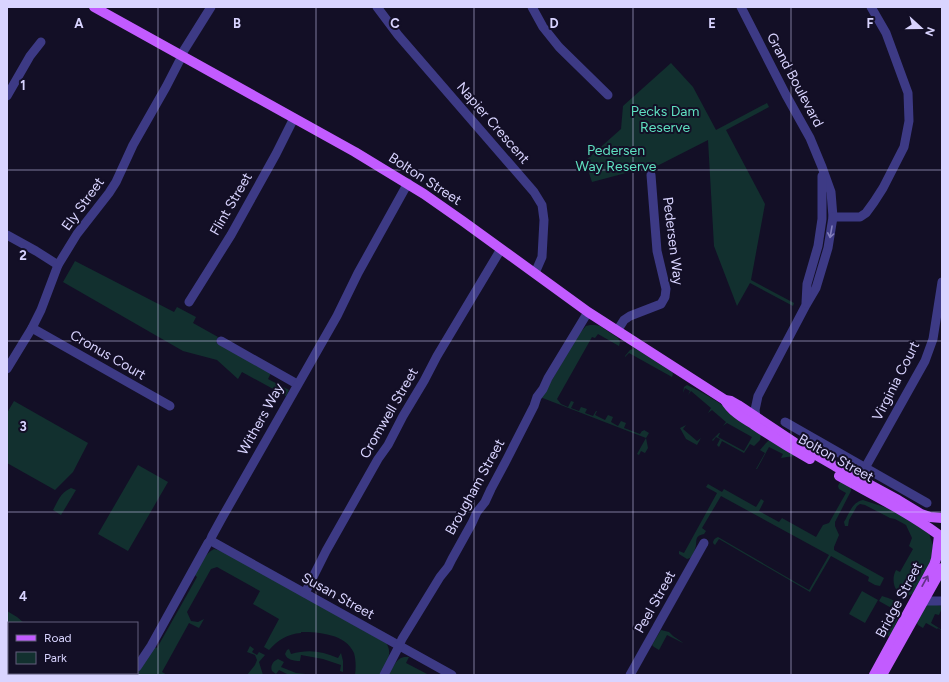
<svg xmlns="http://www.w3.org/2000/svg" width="949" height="682" viewBox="0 0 949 682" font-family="Figtree,sans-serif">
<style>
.green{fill:#12302f}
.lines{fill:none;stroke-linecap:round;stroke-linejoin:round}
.minor{stroke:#3d3a85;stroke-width:9}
.major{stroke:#c25bff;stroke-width:10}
.oneway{stroke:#837fbc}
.oneway2{stroke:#623188}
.grid{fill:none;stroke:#d9d4ff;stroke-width:1;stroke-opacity:0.55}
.labels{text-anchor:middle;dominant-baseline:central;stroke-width:4;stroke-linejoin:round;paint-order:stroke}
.street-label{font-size:14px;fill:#d9d4ff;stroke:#130f26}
.park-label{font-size:14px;fill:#5fe0c0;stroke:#130f26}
.grid-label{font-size:13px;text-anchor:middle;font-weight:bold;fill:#d9d4ff;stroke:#130f26;stroke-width:4;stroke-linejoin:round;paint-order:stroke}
</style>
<rect width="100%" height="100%" fill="#130f26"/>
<!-- green -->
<g class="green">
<polygon points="671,63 693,87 716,130 767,103 769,107 726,130 765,204 751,280 794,303 793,306 750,283 737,306 714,246 708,140 657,166 641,169 592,182 585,161 621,129 623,106"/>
<polygon points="75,261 174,312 177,307 196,317 193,323 218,337 216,342 271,373 268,379 289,390 286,396 242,372 238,379 217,360 183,351 63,282"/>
<polygon points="590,325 595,325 600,326 618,338 620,342 619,346 598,334 595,338 592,337 557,399 561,404 568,407 571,401 574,402 571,408 579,411 581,407 587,409 585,413 593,416 596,411 597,411 595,415 605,420 608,415 613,417 611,422 618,426 621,421 626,423 624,428 640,434 642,431 643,431 644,430 649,433 646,438 648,448 645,453 641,451 639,455 637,454 646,438 540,397 546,390 579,334 586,326"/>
<polygon points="635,348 672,372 673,374 672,377 629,353 625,357 625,356 630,350"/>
<path d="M687 385C714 397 738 416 761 434L760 440 754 446 750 444 744 453 722 441 719 447 717 445 720 439 716 437 713 441 712 440 719 433H720L718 437 744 451 752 437 727 423 723 426 726 422 712 410 708 413 711 408 691 391 688 395 690 391 685 388 683 393 684 387Z"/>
<polygon points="14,401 88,443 73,472 55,490 7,463 7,413"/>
<polygon points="686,425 683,429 697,441 701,438 697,445 686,439 680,428"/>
<polygon points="769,440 795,456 787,457 781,458 783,454 769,447 757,469 756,469 765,453 760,450 766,443"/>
<polygon points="138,465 168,482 128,551 98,534"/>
<path d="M840 482 851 488V491L835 522V526L839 535 834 547V550L884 578 880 586 875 585 868 581 869 577 831 556 810 592 719 539 715 545 713 543C713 540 715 538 718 537L809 590 829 555 721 496 702 528 706 531 704 534C693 536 698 542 695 549 694 552 692 556 690 558L687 559 679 554V551L684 553 717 493 706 487 708 484 722 492 724 489 756 507 761 499 764 501 759 511 779 522 782 518 816 537 823 525 829 523 846 493 839 489 838 486Z"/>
<path d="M71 488 76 490 61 515 53 510C58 501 60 493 71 488Z"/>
<path d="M863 500 902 513 929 534 933 545 931 561 915 592C901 604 888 585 896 570L900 572 913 549 909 546 912 538 906 525 895 519 890 518 865 505 860 504 857 506 849 520 848 526H845L844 522C849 514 852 502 863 500Z"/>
<path d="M214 549 218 550 229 555 386 643C394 654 385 665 380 675H355C356 668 356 660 354 653 346 634 319 632 301 632V633C287 634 278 640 269 650L264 647 279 619 253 604 260 591 217 567 211 569 187 612 191 621 198 622 204 619 199 628 189 623 162 672 167 675H136L154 647 157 648 197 577 195 575C200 566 205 553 214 549Z"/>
<polygon points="862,591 878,600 865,623 849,614"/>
<path d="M882 596C898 601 904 604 897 621 894 626 893 632 891 637L883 633 895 610 879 601Z"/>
<polygon points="927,603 942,606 942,608 939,615 935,614 931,623 942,630 942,631 938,628 937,629 926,623 923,628 918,625 916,621"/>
<polygon points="7,611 17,617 24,623 9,623 9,673 50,673 50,675 7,675"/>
<polygon points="661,630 669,632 673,636 682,642 683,643 667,635 659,650 654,647 652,645"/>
<polygon points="250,646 254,649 252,652 257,655 259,652 265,655 259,662 263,675 247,675 255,665 257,660 255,655 247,652"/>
<path d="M289 649 291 654C308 649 322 651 338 658L341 653 343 661V672L340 671 341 665 323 659 301 655 300 661C294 661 287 660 285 654L287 650Z"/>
<path d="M404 657H409L406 663 429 675H389C393 668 395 659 404 657Z"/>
<path d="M278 659 284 662 281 667 296 673 315 675H289L279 670 276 674 272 671C270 666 273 661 278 659Z"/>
</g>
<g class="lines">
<!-- minor -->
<g class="minor">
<polyline points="377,7 398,35 534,192 542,205 544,220 542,257 535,273"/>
<polyline points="532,7 543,27 559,47 608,95"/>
<polyline points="741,7 786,95 810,138 822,167 831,192 833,217 828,248 816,288 806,305 758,396 755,410 756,417"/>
<polyline points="181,55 211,7"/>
<polyline points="7,96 30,56 41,42"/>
<polyline points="833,217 860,217 866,213 874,202 883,188 904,147 909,121 908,93 886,33 871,7"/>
<polyline points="7,235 36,251 58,265"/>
<polyline points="189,302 231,235 276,154 294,118"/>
<polyline points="806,303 807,284 818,246 822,219 822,176"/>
<polyline points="32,328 170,406"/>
<polyline points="617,331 624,320 630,316 661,304 665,297 666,289 657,251 651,175"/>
<polyline points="221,341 297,384"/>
<polyline points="7,369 32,328 41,310 58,265 77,234 109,193 116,182 133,145 166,87 182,56"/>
<polyline points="785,422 927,503"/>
<polyline points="858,485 865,468 925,361 933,339 942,282"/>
<polyline points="210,541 213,542 452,675"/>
<polyline points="305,593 326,551 378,459 388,445 403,416 424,381 437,356 501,249"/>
<polyline points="924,601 942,601"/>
<polyline points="137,667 151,646 208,543 210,541 212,536 223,516 337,316 358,273 408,183"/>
<polyline points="132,675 134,673"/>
<polyline points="384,675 397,650 402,639 440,577 448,567 452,559 472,523 477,512 485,502 491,489 507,459 534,406 537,397 543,389 548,378 588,312"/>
<polyline points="630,675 704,543"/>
</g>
<!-- major -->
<g class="major">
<polyline points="94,7 355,152 424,194 464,222 588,312 725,400 731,401 738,405 795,443 835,466 898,500 921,514 930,517 942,518"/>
<path d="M725 400C731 411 743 418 753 424 772 437 790 448 810 459"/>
<path d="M839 476C873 495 908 512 939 535"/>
<polyline points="874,675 934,565 936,559 939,536"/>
<polyline points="882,675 942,568"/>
</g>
</g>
<!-- one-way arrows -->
<defs><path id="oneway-shaft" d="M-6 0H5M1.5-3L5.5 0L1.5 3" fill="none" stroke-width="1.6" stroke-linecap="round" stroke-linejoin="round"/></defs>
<use class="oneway" href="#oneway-shaft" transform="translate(831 232) rotate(100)"/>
<use class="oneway2" href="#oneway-shaft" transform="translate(925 581) rotate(-61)"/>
<!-- grid -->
<path class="grid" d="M158 7V675M316 7V675M474 7V675M633 7V675M791 7V675M7 170H942M7 341H942M7 512H942"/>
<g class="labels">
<!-- street labels -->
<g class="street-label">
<text transform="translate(795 80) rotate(62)">Grand Boulevard</text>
<text transform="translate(493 123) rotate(49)">Napier Crescent</text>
<text transform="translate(425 179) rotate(33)">Bolton Street</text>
<text transform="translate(83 204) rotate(-54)">Ely Street</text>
<text transform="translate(231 204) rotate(-60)">Flint Street</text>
<text transform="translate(673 241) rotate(83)">Pedersen Way</text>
<text transform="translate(108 355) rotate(30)">Cronus Court</text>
<text transform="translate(896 381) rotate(-63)">Virginia Court</text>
<text transform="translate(389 413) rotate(-60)">Cromwell Street</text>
<text transform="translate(261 419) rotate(-61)">Withers Way</text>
<text transform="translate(836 458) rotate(29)">Bolton Street</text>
<text transform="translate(475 487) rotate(-61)">Brougham Street</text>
<text transform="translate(338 596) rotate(29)">Susan Street</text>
<text transform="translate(899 600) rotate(-62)">Bridge Street</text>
<text transform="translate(655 602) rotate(-61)">Peel Street</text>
</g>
<!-- park labels -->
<g class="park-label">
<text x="665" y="111">Pecks Dam<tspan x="665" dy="16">Reserve</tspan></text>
<text x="616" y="150">Pedersen<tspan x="616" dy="16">Way Reserve</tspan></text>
</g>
</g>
<g class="grid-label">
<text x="79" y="28">A</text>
<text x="237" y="28">B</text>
<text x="395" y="28">C</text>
<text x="554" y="28">D</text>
<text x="712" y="28">E</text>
<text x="870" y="28">F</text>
<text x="23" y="90">1</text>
<text x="23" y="260">2</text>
<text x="23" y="431">3</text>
<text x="23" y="601">4</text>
</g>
<!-- border -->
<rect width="949" height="682" fill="none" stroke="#d9d4ff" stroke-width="16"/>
<!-- legend -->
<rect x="8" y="622" width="130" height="52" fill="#130f26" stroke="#625e7d"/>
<rect x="16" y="635" width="20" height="6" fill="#c25bff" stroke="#625e7d"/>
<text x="44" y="642" font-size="12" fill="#d9d4ff">Road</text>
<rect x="16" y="652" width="20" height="12" fill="#12302f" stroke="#625e7d"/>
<text x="44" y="662" font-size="12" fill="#d9d4ff">Park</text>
<!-- north arrow -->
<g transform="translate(921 28) rotate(111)" stroke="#130f26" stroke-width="3" paint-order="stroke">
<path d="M0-3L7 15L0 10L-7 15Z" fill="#d9d4ff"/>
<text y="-6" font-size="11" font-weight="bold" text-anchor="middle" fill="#d9d4ff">N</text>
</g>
</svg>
